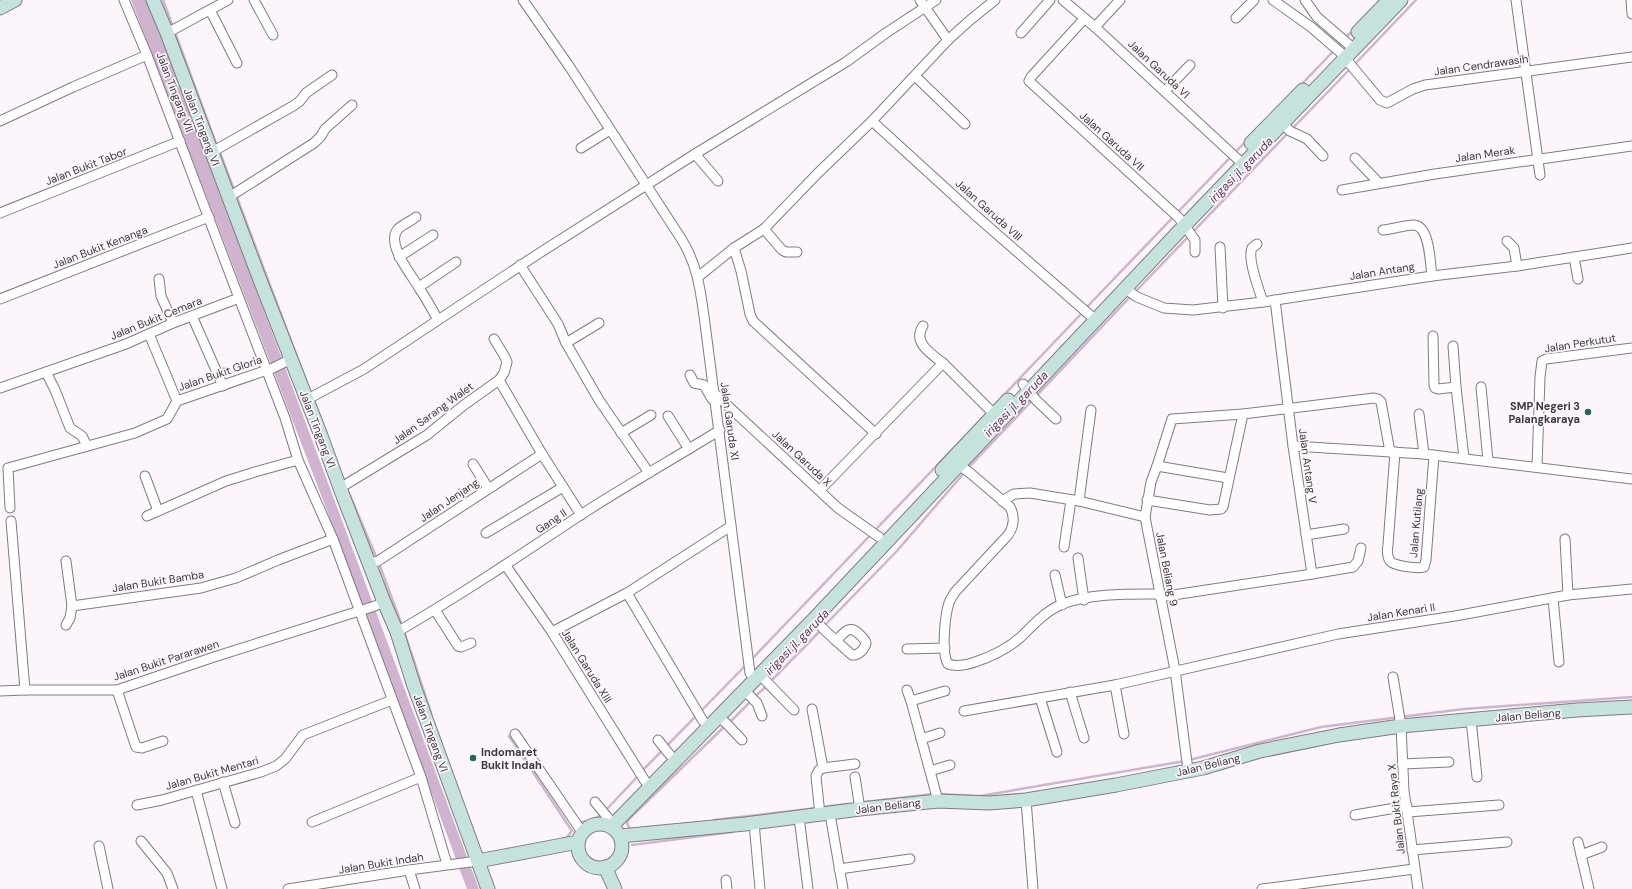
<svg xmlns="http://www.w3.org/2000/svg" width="1632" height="889" viewBox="0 0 1632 889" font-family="'DM Sans',sans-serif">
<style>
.water{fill:#d0b3cf}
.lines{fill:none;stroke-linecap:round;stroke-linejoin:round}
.stream{stroke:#d0b3cf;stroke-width:2.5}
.street-casing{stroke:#817c81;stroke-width:11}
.secondary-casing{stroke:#817c81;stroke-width:15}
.street{stroke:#fff;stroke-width:9}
.secondary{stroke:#c3e3dc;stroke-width:13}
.poi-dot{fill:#236759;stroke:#fcf6fc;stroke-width:1.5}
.labels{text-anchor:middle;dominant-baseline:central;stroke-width:3.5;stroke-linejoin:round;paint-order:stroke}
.street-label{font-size:11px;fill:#3b393b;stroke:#fcf6fc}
.poi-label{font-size:11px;font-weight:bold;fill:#3b393b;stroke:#fcf6fc;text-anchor:end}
.water-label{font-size:12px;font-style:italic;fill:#5e375f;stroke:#fcf6fc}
</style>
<rect width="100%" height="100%" fill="#fcf6fc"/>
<!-- water -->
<polygon class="water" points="131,0 146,0 182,90 479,889 467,889 333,526"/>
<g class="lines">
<!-- stream -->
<g class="stream">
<polyline points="163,0 217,146"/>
<polyline points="1345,38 1353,30"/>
<polyline points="1354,65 1416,0"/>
<polyline points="1300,86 1342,42"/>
<polyline points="1292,129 1351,68"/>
<polyline points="219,150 234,190"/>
<polyline points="236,195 307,383"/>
<polyline points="1135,292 1288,133"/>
<polyline points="1086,308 1246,141"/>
<polyline points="1001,398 1083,312"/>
<polyline points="349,493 378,561 403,628 431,713"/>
<polyline points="824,626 896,552 970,466 1131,296"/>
<polyline points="751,660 988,412"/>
<polyline points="770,682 821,630"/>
<polyline points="754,697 767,686"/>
<polyline points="701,711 746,665"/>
<polyline points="729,723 751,701"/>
<polyline points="519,732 525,741"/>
<polyline points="509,736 572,831 566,838 563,838"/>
<polyline points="1189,760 1321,727 1464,709 1632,697"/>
<polyline points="642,771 697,715"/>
<polyline points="939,794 980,796 1185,761"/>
<polyline points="865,802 934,794"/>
<polyline points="822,807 848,804"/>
<polyline points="605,811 639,775"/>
<polyline points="714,820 817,808"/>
<polyline points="579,822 592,821 602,814"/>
<polyline points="632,830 630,829 627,823 629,819 725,726"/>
<polyline points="632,845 732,832"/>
</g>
<!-- street casing -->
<g class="street-casing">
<g id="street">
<polyline points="254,0 273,35"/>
<path d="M523 0 569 66 682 240C697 265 700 287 704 316L750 673 755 679"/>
<polyline points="920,0 948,40"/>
<polyline points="1063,0 1095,27 1243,164"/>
<polyline points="1273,0 1311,27 1340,52 1380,100 1387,103 1413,89 1425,85 1632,57"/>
<polyline points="1305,0 1317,17 1354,49"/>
<polyline points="1516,0 1540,175"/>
<polyline points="1631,0 1632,14"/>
<polyline points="210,10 237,63"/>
<polyline points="1236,18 1254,0"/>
<polyline points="1084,19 1031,77 1029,81 1179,218 1195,240 1195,252"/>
<polyline points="1095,27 1120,0"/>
<polyline points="167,33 228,0"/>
<polyline points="1021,33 1050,0"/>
<polyline points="915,76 965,124"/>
<polyline points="1165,91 1190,65"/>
<polyline points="0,121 73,87 147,55"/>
<polyline points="872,121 975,215 1091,316"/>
<polyline points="1283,124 1290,131 1307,139 1323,156"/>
<polyline points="581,148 610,130"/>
<polyline points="212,152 293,106 300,101 306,93 332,75"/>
<polyline points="695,154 718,181"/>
<polyline points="1355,158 1379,183"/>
<polyline points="1342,190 1435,174 1632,146"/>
<polyline points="229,197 314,143 321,136 325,129 352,105"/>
<polyline points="0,213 180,141"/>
<path d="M416 217C411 221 402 225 398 229 385 244 412 275 419 288 426 298 432 309 438 320"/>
<polyline points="764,229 782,250 786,252 797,252"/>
<path d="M1383 230C1393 229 1405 225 1414 225 1430 226 1430 263 1432 276"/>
<polyline points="1507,241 1514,248 1517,266"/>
<path d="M1257 244 1252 248C1247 258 1259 290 1263 302"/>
<polyline points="1220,247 1223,308"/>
<polyline points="734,248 741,271 750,314 753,321 876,434"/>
<polyline points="399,257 433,235"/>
<polyline points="1574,257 1578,279"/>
<polyline points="520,265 558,324 566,343 599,400 649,473"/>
<polyline points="698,277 734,248 764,229 818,173 872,121 948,40 969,21 995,0"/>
<polyline points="159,279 161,296 173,323"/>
<polyline points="419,287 456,262"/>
<polyline points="1126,289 1137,297 1164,308 1193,310 1263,302 1432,276 1517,266 1632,248"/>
<polyline points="239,298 285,418 298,460 333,539 421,777 447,864"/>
<polyline points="0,299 209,217"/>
<polyline points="1275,300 1293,446 1312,574 1353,567 1358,561 1361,548"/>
<polyline points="192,316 223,386"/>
<path d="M923 326C912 342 931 354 943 363"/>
<polyline points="149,334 177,401 273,368 291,359"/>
<polyline points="1433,336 1434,385 1435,388 1438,389 1456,387 1464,458"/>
<polyline points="566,343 599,323"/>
<polyline points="1453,346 1456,387"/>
<polyline points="46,372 55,390 70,428 82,436 87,446"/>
<polyline points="690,375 694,383 704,385 712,399"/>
<polyline points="499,380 542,454 581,515"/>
<polyline points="1023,384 1036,400 1056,419"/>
<polyline points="1481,387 1488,461"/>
<polyline points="0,388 126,344 173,323 239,298 147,55 124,0"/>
<polyline points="713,392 838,508 879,537"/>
<polyline points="306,400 364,369 538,254 695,154 846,62 886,33 936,0"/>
<polyline points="1419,414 1424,454"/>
<polyline points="668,416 689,449"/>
<polyline points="621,433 651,415"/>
<polyline points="1293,446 1424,454 1632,479"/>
<path d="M1395 452 1388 545C1387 550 1387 556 1390 561 1394 566 1418 569 1424 567L1426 560 1434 455"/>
<polyline points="473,464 488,488"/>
<path d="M959 465 970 473 1010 507C1015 516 1014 527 1008 535L955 592C953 596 950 599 949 603 945 615 941 653 948 664 956 667 966 665 975 662 993 656 1008 649 1022 636 1034 624 1045 612 1060 605 1088 593 1130 594 1160 594"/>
<polyline points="1157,466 1228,478"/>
<polyline points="1537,467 1540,377 1542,361 1546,359 1632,348"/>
<polyline points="145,476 158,511"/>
<polyline points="340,488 427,435 464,405 499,380 504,373 507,362 505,357 494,339"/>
<polyline points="820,490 943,363 994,414"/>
<polyline points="1147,500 1210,510 1221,509 1223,507 1243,414"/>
<polyline points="1002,501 1014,494 1030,493 1079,501 1145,517 1175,670 1188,770"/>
<polyline points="1079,501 1091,410"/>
<polyline points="10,508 8,468 135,433 167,419 177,401"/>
<polyline points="147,516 226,481 255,472 298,460"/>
<polyline points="1145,517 1151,482 1157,466 1172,419 1243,414 1374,398 1378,399 1381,402 1390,452"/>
<polyline points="11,521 25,690 117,690 214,657 375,606 384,602"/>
<polyline points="486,533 563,487"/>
<polyline points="1306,535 1344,529"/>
<polyline points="1565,539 1568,595"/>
<polyline points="1064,547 1071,500"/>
<polyline points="1078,558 1084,600"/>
<polyline points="66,561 72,606 201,588 236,578 278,560 333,539"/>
<polyline points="369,563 378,561 542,454"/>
<polyline points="506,566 552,632 645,781"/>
<polyline points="1055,575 1062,605"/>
<polyline points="627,593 703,721"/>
<polyline points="1160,597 1312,574"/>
<polyline points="1553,598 1559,662"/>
<polyline points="435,610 458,646 461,647 471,643"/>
<path d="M814 619C825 632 839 643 852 655 858 656 865 649 866 643 865 639 861 636 858 633 849 624 843 634 836 641"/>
<polyline points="66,625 70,618 72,606"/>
<path d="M397 632C459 596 519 556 579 516 625 486 673 459 720 430"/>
<polyline points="552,632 627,593 731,526"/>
<polyline points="907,649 945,648"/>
<polyline points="760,675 794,710"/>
<polyline points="1393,677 1401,726 1404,791 1418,889"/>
<polyline points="1115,685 1124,734"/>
<polyline points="117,690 136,747 142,748 163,741"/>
<polyline points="744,690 757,703 762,716"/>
<polyline points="907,690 911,701"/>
<polyline points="0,691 25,690"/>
<polyline points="1070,692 1084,738"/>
<polyline points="1040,698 1057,752"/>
<polyline points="812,709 823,768 819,770 816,776 820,815"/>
<polyline points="964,711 1115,685 1338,634 1455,616 1568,595 1632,589"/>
<polyline points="718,717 726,723 742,740"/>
<polyline points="1471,720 1477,777"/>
<polyline points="515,734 582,832"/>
<polyline points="921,739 940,733"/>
<polyline points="658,740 670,755"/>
<polyline points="1402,764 1449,762"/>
<polyline points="823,768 855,764"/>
<polyline points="930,771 950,765"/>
<polyline points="855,777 860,809"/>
<polyline points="223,782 235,823"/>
<polyline points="196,790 222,889"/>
<polyline points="1026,800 1033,889"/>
<polyline points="938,801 911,701 945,691"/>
<polyline points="595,802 609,819"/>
<polyline points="137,805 162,800 261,772 276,766 285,759 303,735 392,700"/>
<polyline points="1408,812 1499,805"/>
<polyline points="830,814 843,889"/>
<polyline points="1355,815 1407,806"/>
<polyline points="799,817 808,889"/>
<polyline points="312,822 421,777"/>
<polyline points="754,823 760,889"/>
<polyline points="141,841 167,873 173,889"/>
<polyline points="1578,842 1589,889"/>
<polyline points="99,846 108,889"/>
<polyline points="1412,850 1507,842"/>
<polyline points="1581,855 1602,847"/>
<polyline points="839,869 910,859"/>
<polyline points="409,870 415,889"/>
<polyline points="726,880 727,889"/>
<polyline points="288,889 409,870 478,861"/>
<polyline points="1262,889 1414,869"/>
</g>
</g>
<!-- secondary casing -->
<g class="secondary-casing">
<g id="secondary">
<polyline points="153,0 167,33 260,280 320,433 340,488 384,602 397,632 414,686 488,889"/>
<polyline points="0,8 15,0"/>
<polyline points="1358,32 1389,0"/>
<polyline points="1251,143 1303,90"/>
<polyline points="942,470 1008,400"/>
<circle cx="600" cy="846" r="22"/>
<polyline points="611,827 814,619 1185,225 1401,0"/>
<polyline points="620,836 745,824 860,809 938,801 989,803 1026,800 1116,785 1203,768 1260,751 1339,735 1401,726 1577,710 1632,707"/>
<polyline points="478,861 578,842"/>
<polyline points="605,867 615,889"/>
</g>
</g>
<!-- street -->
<use href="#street" class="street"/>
<!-- secondary -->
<use href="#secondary" class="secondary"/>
</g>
<!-- markers -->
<g class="poi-dot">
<circle cx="1588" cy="412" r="4"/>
<circle cx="473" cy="758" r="4"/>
</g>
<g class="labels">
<!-- street labels -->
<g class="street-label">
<text transform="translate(1481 65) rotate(-8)">Jalan Cendrawasih</text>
<text transform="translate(1159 69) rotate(43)">Jalan Garuda VI</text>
<text transform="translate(175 92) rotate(69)">Jalan Tingang VII</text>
<text transform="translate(202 127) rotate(69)">Jalan Tingang VI</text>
<text transform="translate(1112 141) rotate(42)">Jalan Garuda VII</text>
<text transform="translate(1485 154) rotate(-8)">Jalan Merak</text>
<text transform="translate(86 166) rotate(-21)">Jalan Bukit Tabor</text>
<text transform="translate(989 210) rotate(42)">Jalan Garuda VIII</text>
<text transform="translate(100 247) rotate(-21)">Jalan Bukit Kenanga</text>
<text transform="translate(1382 271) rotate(-9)">Jalan Antang</text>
<text transform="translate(156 318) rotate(-22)">Jalan Bukit Cemara</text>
<text transform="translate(1580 343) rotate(-9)">Jalan Perkutut</text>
<text transform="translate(220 373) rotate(-19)">Jalan Bukit Gloria</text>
<text transform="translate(433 413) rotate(-36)">Jalan Sarang Walet</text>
<text transform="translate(730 421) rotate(82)">Jalan Garuda XI</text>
<text transform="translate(318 429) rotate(69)">Jalan Tingang VI</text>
<text transform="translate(802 458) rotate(43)">Jalan Garuda X</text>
<text transform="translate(1308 466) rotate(82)">Jalan Antang V</text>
<text transform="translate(449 500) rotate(-34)">Jalan Jenjang</text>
<text transform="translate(551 521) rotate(-34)">Gang II</text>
<text transform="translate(1416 523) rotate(-85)">Jalan Kutilang</text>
<text transform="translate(1167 569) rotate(79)">Jalan Beliang 9</text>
<text transform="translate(158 581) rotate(-9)">Jalan Bukit Bamba</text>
<text transform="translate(1401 612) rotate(-9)">Jalan Kenari II</text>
<text transform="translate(166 660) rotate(-18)">Jalan Bukit Pararawen</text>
<text transform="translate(587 666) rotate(58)">Jalan Garuda XIII</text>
<text transform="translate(1528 715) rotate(-5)">Jalan Beliang</text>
<text transform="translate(431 733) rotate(70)">Jalan Tingang VI</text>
<text transform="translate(1208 765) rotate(-14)">Jalan Beliang</text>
<text transform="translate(212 773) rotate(-16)">Jalan Bukit Mentari</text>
<text transform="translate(888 806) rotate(-7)">Jalan Beliang</text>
<text transform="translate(1396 809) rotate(-96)">Jalan Bukit Raya X</text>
<text transform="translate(381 863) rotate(-9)">Jalan Bukit Indah</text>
</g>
<!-- poi labels -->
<g class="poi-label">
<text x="1580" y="406">SMP Negeri 3<tspan x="1580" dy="13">Palangkaraya</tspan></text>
<text x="481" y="752" text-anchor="start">Indomaret<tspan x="481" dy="13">Bukit Indah</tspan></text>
</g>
<!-- water labels -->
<g class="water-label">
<text transform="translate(1241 170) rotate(-46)">irigasi jl. garuda</text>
<text transform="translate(1016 404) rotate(-46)">irigasi jl. garuda</text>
<text transform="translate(797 642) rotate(-46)">irigasi jl. garuda</text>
</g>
</g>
</svg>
